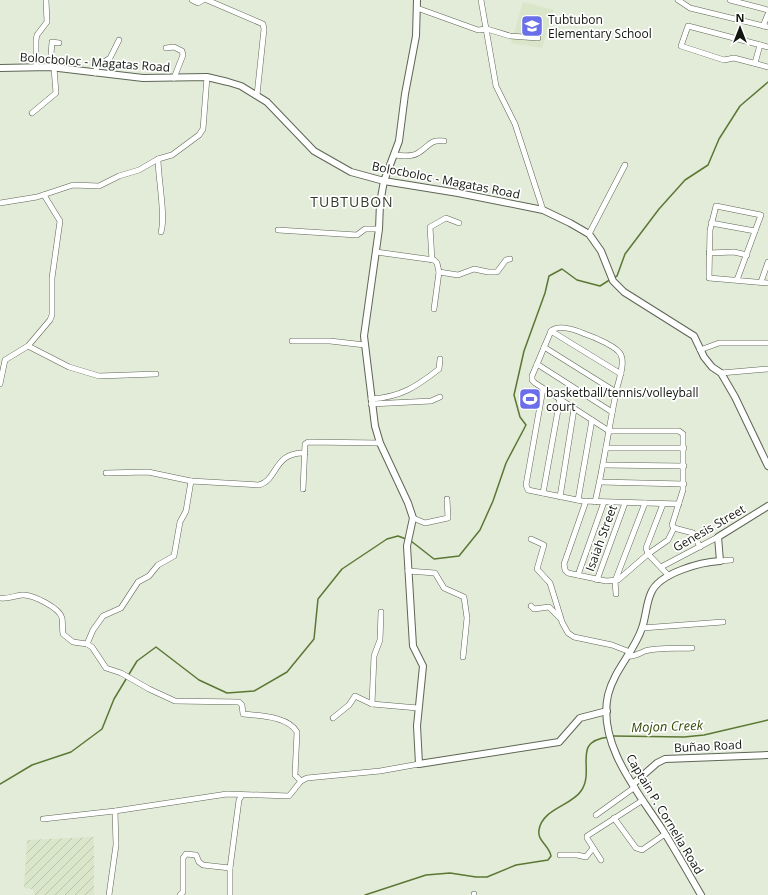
<svg xmlns="http://www.w3.org/2000/svg" width="768" height="895" viewBox="0 0 768 895" font-family="'Open Sans',sans-serif">
<style>
.built{fill:#d9e6ca}
.industrial{fill:url(#industrial-furrows)}
.park{fill:#adcb87}
.lines{fill:none;stroke-linecap:round;stroke-linejoin:round}
.stream{stroke:#5c7734;stroke-width:1.5}
.minor-casing{stroke:#5e6655;stroke-width:6}
.tertiary-casing{stroke:#5e6655;stroke-width:8}
.minor{stroke:#fff;stroke-width:5}
.tertiary{stroke:#fff;stroke-width:6}
.labels{text-anchor:middle;dominant-baseline:central;stroke-width:3.5;stroke-linejoin:round;paint-order:stroke}
.poi-label{font-size:12px;fill:#13160f;stroke:#fff;text-anchor:start}
.street-label{font-size:12px;fill:#13160f;stroke:#fff}
.water-label{font-size:13px;font-style:italic;fill:#334b05;stroke:#fff}
.quarter-label{font-size:14px;letter-spacing:1px;fill:#333a2a;stroke:#fff}
</style>
<defs>
<pattern id="industrial-furrows" width="10" height="10" patternUnits="userSpaceOnUse"><rect width="10" height="10" fill="#d9e6ca"/><path d="M-1 1l2-2M0 10L10 0M9 11l2-2" fill="none" stroke="#b9c5ac"/></pattern>
</defs>
<rect width="100%" height="100%" fill="#e2ecd8"/>
<!-- built -->
<polygon class="built" points="523,2 554,10 542,48 511,43"/>
<!-- industrial -->
<polygon class="industrial" points="94,837 94,895 34,895 33,889 24,888 27,840"/>
<!-- park -->
<polygon class="park" points="526,388 537,390 534,410 522,408"/>
<g class="lines">
<!-- stream -->
<g class="stream">
<polyline points="615,277 617,276 625,254 659,209 685,180 708,165 719,139 740,106 768,82"/>
<polyline points="411,541 434,559 459,556 480,530 493,501 506,463 526,425 520,417 514,395 524,351 545,293 549,276 562,269 577,280 600,286 611,279"/>
<polyline points="613,736 684,737 704,735 768,720"/>
<polyline points="0,784 32,765 71,752 102,729 114,699 137,661 156,647 199,680 227,693 254,691 287,672 314,639 318,599 342,569 387,539 398,536 406,539"/>
<path d="M365 895 426 875 450 873 476 877H487L516 865 548 860 551 856C549 845 537 841 539 830 542 809 571 806 581 791 596 770 570 741 609 737"/>
</g>
<!-- minor casing -->
<g class="minor-casing">
<g id="minor">
<polyline points="192,0 198,3 203,0"/>
<polyline points="207,0 263,24 264,29 257,95"/>
<polyline points="481,0 496,86 515,124 543,210"/>
<polyline points="678,0 690,8 768,27"/>
<polyline points="730,0 768,10"/>
<polyline points="417,8 478,30 487,29 510,36 538,38"/>
<polyline points="763,26 768,14"/>
<polyline points="768,47 688,26 681,46 724,60 734,58 768,67"/>
<polyline points="166,48 174,47 182,51 183,55 174,78"/>
<polyline points="755,63 760,45"/>
<polyline points="36,67 36,40 37,35 47,22 46,0"/>
<polyline points="50,67 52,42 59,43"/>
<polyline points="95,73 97,67 110,58 119,40"/>
<polyline points="32,113 56,93 54,68"/>
<path d="M395 155C403 156 412 157 418 153 429 147 429 139 444 141"/>
<path d="M158 159C158 177 166 218 161 232"/>
<polyline points="0,203 37,197 73,185 99,186 119,176 139,170 158,159 172,155 199,135 203,129 207,77"/>
<polyline points="711,223 755,231"/>
<polyline points="278,230 357,235 365,229 379,229"/>
<polyline points="589,234 625,165"/>
<polyline points="376,252 434,260 437,263 439,272 458,275 474,269 488,272 497,272 506,260 510,259"/>
<polyline points="709,253 734,252 747,255"/>
<polyline points="432,260 430,227 446,218 459,223"/>
<polyline points="737,280 761,215 716,206 710,230 709,278 768,283"/>
<polyline points="761,282 768,262"/>
<polyline points="434,309 439,272"/>
<polyline points="551,331 621,374"/>
<polyline points="292,341 330,341 365,345"/>
<polyline points="28,346 69,367 99,376 156,374"/>
<polyline points="544,347 616,392"/>
<polyline points="700,350 719,343 768,343"/>
<polyline points="537,364 612,412"/>
<polyline points="721,373 768,369"/>
<polyline points="0,384 5,360 28,346 50,320 52,315 52,278 60,221 44,195"/>
<polyline points="543,389 526,485 528,490 582,501 679,504"/>
<path d="M371 399C401 397 416 387 439 369L440 359"/>
<polyline points="371,404 431,401 440,397"/>
<polyline points="606,448 684,448"/>
<polyline points="603,465 684,466"/>
<polyline points="106,473 148,472 191,481"/>
<polyline points="600,482 684,484"/>
<polyline points="303,489 305,444 308,442 380,443"/>
<polyline points="543,493 560,399"/>
<polyline points="560,497 574,409"/>
<polyline points="578,500 592,420"/>
<polyline points="586,501 564,564 565,570 568,573 606,581 618,580 648,554 668,540 674,528"/>
<path d="M595 502C604 464 609 426 617 388 619 379 625 364 621 355 618 347 594 337 585 334 576 330 559 324 551 331L532 376V380L535 383 609 431H679L683 434V490L672 525 674 528"/>
<polyline points="663,504 646,548 648,554 669,576"/>
<polyline points="413,518 425,523 448,518 447,499"/>
<polyline points="674,528 693,533 700,547"/>
<polyline points="531,539 544,545 537,569 550,583 562,622 568,633 574,637 612,645 630,652"/>
<polyline points="720,561 731,560"/>
<polyline points="661,567 718,537"/>
<polyline points="408,571 435,573 444,588 464,597 467,618 463,657"/>
<polyline points="578,575 604,502"/>
<polyline points="597,580 625,503"/>
<polyline points="616,594 615,581 645,503"/>
<path d="M0 598C8 599 14 596 22 595 32 594 60 608 62 618 63 623 62 629 63 634L73 642 87 644 92 647 106 668 121 673 149 689 175 701 239 702 242 705 243 714C260 716 288 716 297 732L295 775 301 781"/>
<polyline points="531,606 534,609 549,607 560,618"/>
<polyline points="642,628 723,622"/>
<path d="M87 644 93 630 103 616 121 608 138 582 149 576 158 565 174 556 180 522 186 511 191 481 259 485C278 480 273 452 305 453"/>
<path d="M627 656C635 657 638 654 645 651 659 647 677 649 692 648"/>
<polyline points="372,704 374,656 380,640 381,612"/>
<polyline points="333,718 349,705 355,696 372,704 418,708"/>
<polyline points="596,815 635,787"/>
<polyline points="614,818 636,848 642,850 665,834"/>
<polyline points="43,819 115,811 227,794 289,796 301,781 307,778 380,771 419,764"/>
<polyline points="560,855 577,855 586,857 593,848"/>
<polyline points="601,860 587,838 587,836 643,800"/>
<polyline points="109,895 116,845 115,811"/>
<polyline points="180,895 183,892 183,858 186,854 196,855 199,862 203,865 230,868"/>
<polyline points="230,895 230,868 239,800 242,795"/>
<polyline points="474,895 474,894"/>
</g>
</g>
<!-- tertiary casing -->
<g class="tertiary-casing">
<g id="tertiary">
<polyline points="417,0 416,36 405,94 399,141 384,181 380,203 379,229 364,336 375,426 380,443 408,503 413,518 407,546 413,646 423,666 417,726 419,764 559,742 580,718 607,711"/>
<polyline points="0,68 50,67 143,78 207,77 228,82 241,86 267,102 314,151 351,172 384,181 458,193 543,210 570,223 589,234 601,251 613,281 624,292 694,336 704,357 712,367 721,373 735,397 768,466"/>
<polyline points="633,784 657,763 665,759 768,755"/>
<path d="M701 895C689 874 677 853 664 832 639 793 597 745 608 695 614 670 634 652 642 628 646 617 646 604 651 593 659 573 701 562 720 561L718 537 768 506"/>
</g>
</g>
<!-- minor -->
<use href="#minor" class="minor"/>
<!-- tertiary -->
<use href="#tertiary" class="tertiary"/>
</g>
<!-- icons -->
<defs>
<g id="school-square" transform="scale(1.15)"><rect x="-9" y="-9" width="18" height="18" rx="4" fill="#6a6ee8" stroke="#fff"/><path d="M0-5L7-2L0 1L-7-2ZM-4 1L0 2.5L4 1V4Q0 6-4 4Z" fill="#fff"/></g>
<g id="stadium-square" transform="scale(1.15)"><rect x="-9" y="-9" width="18" height="18" rx="4" fill="#6a6ee8" stroke="#fff"/><path d="M0-5a6.5 5 0 1 0 0 10a6.5 5 0 1 0 0-10ZM-3.5-1.8h7v3.6h-7Z" fill="#fff"/></g>
</defs>
<g fill-rule="evenodd">
<use href="#school-square" x="532" y="26"/>
<use href="#stadium-square" x="530" y="399"/>
</g>
<g class="labels">
<!-- poi labels -->
<g class="poi-label">
<text x="548" y="19">Tubtubon<tspan x="548" dy="14">Elementary School</tspan></text>
<text x="546" y="392">basketball/tennis/volleyball<tspan x="546" dy="14">court</tspan></text>
</g>
<!-- street labels -->
<g class="street-label">
<text transform="translate(95 62) rotate(4)">Bolocboloc - Magatas Road</text>
<text transform="translate(446 180) rotate(11)">Bolocboloc - Magatas Road</text>
<text transform="translate(709 528) rotate(-30)">Genesis Street</text>
<text transform="translate(601 538) rotate(-70)">Isaiah Street</text>
<text transform="translate(708 746) rotate(-3)">Buñao Road</text>
<text transform="translate(665 814) rotate(59)">Captain P. Cornelia Road</text>
</g>
<!-- water labels -->
<g class="water-label">
<text transform="translate(667 726) rotate(-2)">Mojon Creek</text>
</g>
<!-- quarter labels -->
<g class="quarter-label">
<text x="352" y="201">TUBTUBON</text>
</g>
</g>
<!-- north arrow -->
<g transform="translate(740 28)" stroke="#ffffff" stroke-width="3" paint-order="stroke">
<path d="M0-3L7 15L0 10L-7 15Z" fill="#13160f"/>
<text y="-6" font-size="11" font-weight="bold" text-anchor="middle" fill="#13160f">N</text>
</g>
</svg>
